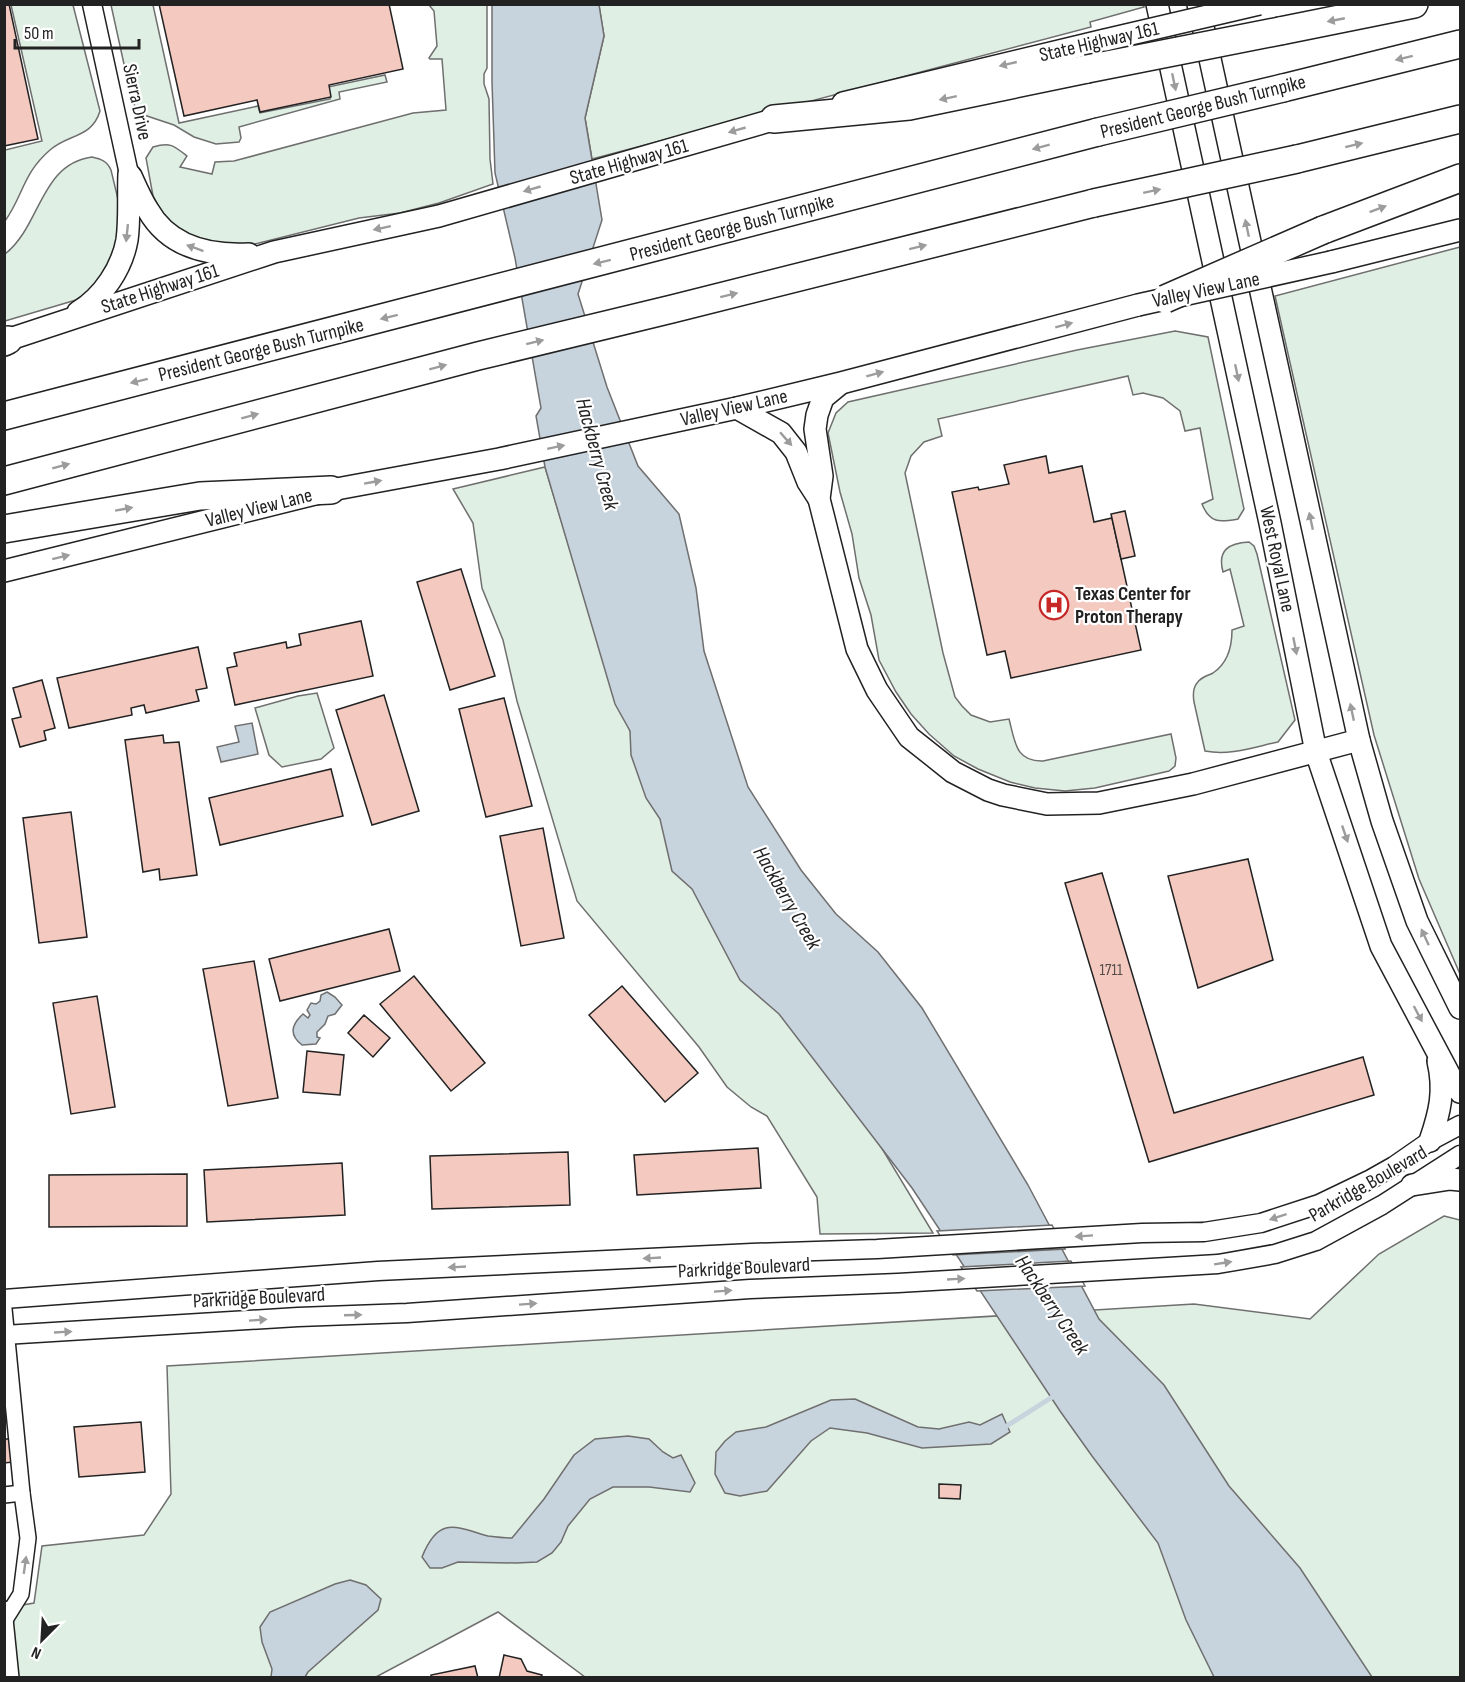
<svg xmlns="http://www.w3.org/2000/svg" width="1465" height="1682" viewBox="0 0 1465 1682" font-family="'Sofia Sans Condensed',sans-serif">
<style>
.green{fill:#e0efe3;stroke:#6f6f6f;stroke-width:1.5}
.water{fill:#c7d3dd;stroke:#6f6f6f;stroke-width:1.5}
.pier{fill:#fff;stroke:#6f6f6f;stroke-width:1.5}
.lines{fill:none;stroke-linecap:round;stroke-linejoin:round}
.stream{stroke:#c7d3dd;stroke-width:5}
.building{fill:#f3c9c0;stroke:#222;stroke-width:1.5}
.minor-casing{stroke:#222;stroke-width:18}
.tertiary-casing{stroke:#222;stroke-width:21}
.secondary-casing{stroke:#222;stroke-width:24}
.motorway-casing{stroke:#222;stroke-width:30}
.minor{stroke:#fff;stroke-width:15}
.tertiary{stroke:#fff;stroke-width:18}
.secondary{stroke:#fff;stroke-width:21}
.motorway{stroke:#fff;stroke-width:27}
.secondary-bridge-casing{stroke:#222;stroke-width:24;stroke-linecap:butt}
.motorway-bridge-casing{stroke:#222;stroke-width:30;stroke-linecap:butt}
.secondary-bridge{stroke:#fff;stroke-width:21}
.motorway-bridge{stroke:#fff;stroke-width:27}
.oneway{fill:#9c9c9c}
.labels{text-anchor:middle;dominant-baseline:central;stroke-width:4.5;stroke-linejoin:round;paint-order:stroke}
.number-label{font-size:16px;fill:#564c4a}
.street-label{font-size:20px;fill:#222;stroke:#fff}
.poi-label{font-size:20px;font-weight:bold;fill:#222;stroke:#fff;text-anchor:start}
.water-label{font-size:21px;font-style:italic;fill:#222;stroke:#fff}
</style>
<rect width="100%" height="100%" fill="#fff"/>
<!-- green -->
<g class="green">
<polygon points="1143,4 1144,7 1090,22 1091,27 592,159 585,118 604,36 599,5"/>
<path d="M11 5H73L100 111C92 138 68 134 50 150 23 173 23 196 5 221V150L42 141Z"/>
<polygon points="111,5 153,5 179,123 258,106 260,113 330,99 328,87 385,75 387,82 339,92 340,99 239,127 241,138 239,142 216,144 194,137 174,125 144,115 136,109 131,96"/>
<path d="M429 5H487V68L484 74V84L489 99 490 159 493 184 439 203 400 213 359 218 235 249 177 232 161 211 153 196 146 158 153 147C170 142 173 145 187 156L180 167 212 174 215 162 234 161 413 113 446 110 442 59H430L429 58 437 46 434 11Z"/>
<path d="M92 157C101 159 107 161 111 170L122 216 123 236 100 286 76 300 5 321V254C41 226 40 164 92 157Z"/>
<polygon points="1460,247 1460,974 1419,879 1374,735 1275,296"/>
<path d="M1175 331 1208 337 1244 509 1238 519C1220 522 1210 524 1202 504L1213 499 1200 428 1185 431 1180 411 1163 398 1143 393 1133 395 1128 376 938 419 942 436 924 442 911 456 905 473 943 653 955 697 962 706 971 715 990 722 1009 719C1015 741 1015 762 1043 761L1171 734 1176 758 1175 766 1169 771 1095 788 1065 791 1035 788 1010 782 978 769 954 756 929 734 911 714 896 692 879 660 871 615 859 578 852 534 840 492 828 433 836 413 848 402 1077 350Z"/>
<polygon points="545,467 581,586 630,731 933,1233 820,1234 817,1197 767,1116 751,1107 727,1087 699,1047 577,901 517,701 503,640 482,588 473,523 453,489"/>
<path d="M1249 542 1254 546 1257 554 1295 720 1278 742C1254 747 1230 756 1205 751L1194 702C1193 696 1193 688 1197 683 1201 677 1207 676 1213 673 1228 663 1232 647 1232 630L1244 626 1230 569 1223 572C1217 550 1229 543 1249 542Z"/>
<polygon points="317,693 334,748 321,759 282,767 269,755 255,708 298,696"/>
<polygon points="1444,1216 1460,1220 1460,1677 585,1677 498,1612 376,1677 5,1678 5,1608 34,1603 42,1546 144,1535 171,1494 167,1366 1194,1304 1310,1319 1379,1254"/>
</g>
<!-- water -->
<g class="water">
<polygon points="492,5 599,5 604,36 585,118 602,220 578,294 607,387 638,466 679,514 696,588 704,651 748,787 801,870 836,914 878,952 922,1008 1028,1185 1099,1319 1164,1385 1229,1486 1300,1568 1372,1677 1214,1677 1186,1620 1158,1543 1092,1456 1060,1411 912,1188 779,1014 740,980 692,889 672,871 660,819 646,798 631,755 630,731 615,704 545,467 536,416 541,408 515,258 495,173 492,82"/>
<polygon points="252,723 258,754 221,762 217,747 239,742 235,726"/>
<path d="M327 992 335 997 342 1005 335 1014 328 1016 325 1024 317 1032V1037L320 1038 316 1044 302 1045C289 1035 291 1025 303 1014L308 1018 310 1015 307 1010 311 1003 316 1004 320 1001 321 995Z"/>
<polygon points="855,1399 918,1427 939,1429 969,1422 980,1425 1002,1414 1010,1432 991,1444 922,1448 867,1433 830,1428 811,1441 767,1491 740,1496 725,1493 715,1474 716,1452 725,1441 736,1432 766,1427 831,1400"/>
<path d="M628 1436 649 1439 663 1452 673 1458 681 1455 695 1483 690 1492 649 1487H613L590 1499 568 1526 561 1542 552 1553 537 1562 516 1563 458 1562 442 1568H430L422 1557C426 1547 434 1531 446 1528 459 1525 475 1533 488 1536 496 1537 504 1538 512 1538L544 1499 574 1455 595 1439Z"/>
<polygon points="350,1580 366,1585 381,1599 378,1610 308,1672 305,1677 271,1677 272,1669 262,1642 260,1627 270,1612 335,1584"/>
</g>
<!-- pier -->
<g class="pier">
<polygon points="1052,1225 1065,1249 953,1255 937,1231"/>
<polygon points="1071,1261 1085,1286 977,1291 961,1267"/>
</g>
<g class="lines">
<!-- stream -->
<polyline class="stream" points="1002,1429 1057,1394"/>
</g>
<!-- building -->
<g class="building">
<polygon points="4,4 9,4 38,139 4,146"/>
<polygon points="159,4 389,4 403,69 329,85 331,97 260,112 257,100 184,116"/>
<polygon points="1046,456 1049,473 1082,466 1094,522 1112,518 1141,650 1011,678 1005,651 987,655 952,492 978,487 979,490 1009,484 1004,465"/>
<polygon points="1125,511 1135,556 1121,559 1111,514"/>
<polygon points="461,569 495,676 450,690 417,582"/>
<polygon points="361,621 373,676 235,705 227,668 237,666 234,653 286,642 287,648 301,645 299,634"/>
<polygon points="198,647 207,688 196,690 199,701 146,713 144,705 131,708 132,715 69,728 57,678"/>
<polygon points="42,680 55,728 44,731 46,740 20,747 12,719 21,717 13,688"/>
<polygon points="384,695 419,811 372,825 336,710"/>
<polygon points="504,698 532,806 486,817 459,709"/>
<polygon points="163,735 164,743 179,742 197,875 160,880 159,869 143,872 125,740"/>
<polygon points="331,769 343,816 220,845 209,798"/>
<polygon points="71,812 87,937 39,943 23,818"/>
<polygon points="543,828 564,938 521,946 500,836"/>
<polygon points="1248,859 1273,960 1198,988 1168,876"/>
<polygon points="1102,873 1174,1113 1363,1057 1374,1095 1149,1162 1065,883"/>
<polygon points="389,929 400,971 280,1001 269,959"/>
<polygon points="254,961 278,1098 228,1106 203,969"/>
<polygon points="414,976 485,1063 451,1091 380,1004"/>
<polygon points="622,986 698,1073 665,1102 589,1015"/>
<polygon points="97,996 115,1107 71,1114 53,1003"/>
<polygon points="364,1015 390,1038 373,1057 348,1033"/>
<polygon points="307,1051 344,1055 340,1095 303,1092"/>
<polygon points="758,1148 761,1188 637,1195 634,1155"/>
<polygon points="568,1152 570,1205 432,1209 430,1156"/>
<polygon points="342,1163 345,1215 207,1222 204,1170"/>
<polygon points="187,1174 187,1226 49,1227 49,1175"/>
<polygon points="141,1422 145,1472 79,1477 74,1427"/>
<polygon points="4,1439 11,1439 13,1462 4,1463"/>
<polygon points="939,1484 961,1485 960,1499 939,1498"/>
<polygon points="504,1655 521,1659 527,1671 542,1675 541,1678 499,1678"/>
<polygon points="475,1666 478,1678 431,1678 431,1675"/>
</g>
<g class="lines">
<!-- minor casing -->
<g class="minor-casing">
<g id="minor">
<polyline points="4,1309 22,1493 28,1538 21,1594 6,1618"/>
<polyline points="4,1495 22,1493"/>
<polyline points="4,1609 11,1678"/>
</g>
</g>
<!-- tertiary casing -->
<g class="tertiary-casing">
<g id="tertiary">
<polyline points="92,4 129,174"/>
<polyline points="4,1299 378,1271 752,1253 877,1249 1142,1233 1204,1232 1261,1223 1319,1204 1371,1179 1394,1166 1430,1141 1460,1125"/>
<polyline points="4,1335 298,1317 407,1313 750,1289 898,1283 1218,1264 1275,1254 1316,1241 1382,1205 1460,1155"/>
</g>
</g>
<!-- secondary casing -->
<g class="secondary-casing">
<g id="secondary">
<polyline points="1157,4 1270,523 1316,752 1381,946 1449,1074 1460,1092"/>
<polyline points="1198,4 1359,740 1382,821 1417,921 1460,1008"/>
<polyline points="843,103 1105,40"/>
<path d="M131 176C136 187 141 199 148 210 169 247 209 256 249 254"/>
<polyline points="1331,262 1460,230"/>
<path d="M78 312C103 297 122 268 127 240 130 219 128 196 129 174"/>
<polyline points="4,341 274,252 439,216 790,115"/>
<polyline points="840,384 823,398 817,415 815,429 822,476 819,499 857,649 877,690 909,737 953,772 988,790 1003,795 1047,804 1099,803 1193,784 1359,740"/>
<polyline points="737,408 781,433 796,452 808,482 819,499"/>
<polyline points="4,571 331,490 499,459 737,408 841,383 1138,305"/>
<path d="M1430 1141C1440 1112 1445 1091 1438 1061"/>
<polyline points="1412,1185 1450,1179 1460,1180"/>
</g>
</g>
<!-- motorway casing -->
<g class="motorway-casing">
<g id="motorway">
<polyline points="1280,31 1414,4"/>
<polyline points="1283,88 1460,44"/>
<polyline points="774,119 909,106 1087,69"/>
<polyline points="1297,159 1460,119"/>
<polyline points="1323,230 1460,178"/>
<polyline points="4,342 8,340"/>
<polyline points="4,416 1098,132"/>
<polyline points="4,481 478,356 672,309 1094,203"/>
<polyline points="4,529 200,496 331,490"/>
</g>
</g>
<!-- minor -->
<use href="#minor" class="minor"/>
<!-- tertiary -->
<use href="#tertiary" class="tertiary"/>
<!-- secondary -->
<use href="#secondary" class="secondary"/>
<!-- motorway -->
<use href="#motorway" class="motorway"/>
<!-- secondary-bridge casing -->
<g class="secondary-bridge-casing">
<g id="secondary-bridge">
<polyline points="1105,40 1259,4"/>
<polyline points="1138,305 1331,262"/>
</g>
</g>
<!-- motorway-bridge casing -->
<g class="motorway-bridge-casing">
<g id="motorway-bridge">
<polyline points="1087,69 1280,31"/>
<polyline points="1098,132 1283,88"/>
<polyline points="1094,203 1297,159"/>
<polyline points="1165,299 1323,230"/>
</g>
</g>
<!-- secondary-bridge -->
<use href="#secondary-bridge" class="secondary-bridge"/>
<!-- motorway-bridge -->
<use href="#motorway-bridge" class="motorway-bridge"/>
</g>
<!-- one-way arrows -->
<defs><path id="oneway-solid" d="M-6-.8H1V-3.2L6.5 0L1 3.2V.8H-6Z" transform="scale(1.5)"/></defs>
<g class="oneway">
<use href="#oneway-solid" transform="translate(1336 20) rotate(169)"/>
<use href="#oneway-solid" transform="translate(1404 58) rotate(166)"/>
<use href="#oneway-solid" transform="translate(1008 64) rotate(167)"/>
<use href="#oneway-solid" transform="translate(1174 82) rotate(78)"/>
<use href="#oneway-solid" transform="translate(948 98) rotate(168)"/>
<use href="#oneway-solid" transform="translate(737 130) rotate(164)"/>
<use href="#oneway-solid" transform="translate(1354 145) rotate(-14)"/>
<use href="#oneway-solid" transform="translate(1041 147) rotate(165)"/>
<use href="#oneway-solid" transform="translate(532 189) rotate(164)"/>
<use href="#oneway-solid" transform="translate(1152 191) rotate(-12)"/>
<use href="#oneway-solid" transform="translate(1378 209) rotate(-21)"/>
<use href="#oneway-solid" transform="translate(382 228) rotate(168)"/>
<use href="#oneway-solid" transform="translate(1247 228) rotate(-102)"/>
<use href="#oneway-solid" transform="translate(127 233) rotate(96)"/>
<use href="#oneway-solid" transform="translate(918 247) rotate(-14)"/>
<use href="#oneway-solid" transform="translate(195 248) rotate(-160)"/>
<use href="#oneway-solid" transform="translate(602 262) rotate(166)"/>
<use href="#oneway-solid" transform="translate(729 295) rotate(-14)"/>
<use href="#oneway-solid" transform="translate(389 317) rotate(166)"/>
<use href="#oneway-solid" transform="translate(1064 325) rotate(-15)"/>
<use href="#oneway-solid" transform="translate(535 342) rotate(-14)"/>
<use href="#oneway-solid" transform="translate(438 367) rotate(-15)"/>
<use href="#oneway-solid" transform="translate(1237 373) rotate(78)"/>
<use href="#oneway-solid" transform="translate(875 374) rotate(-15)"/>
<use href="#oneway-solid" transform="translate(139 381) rotate(166)"/>
<use href="#oneway-solid" transform="translate(250 416) rotate(-15)"/>
<use href="#oneway-solid" transform="translate(786 439) rotate(49)"/>
<use href="#oneway-solid" transform="translate(556 447) rotate(-12)"/>
<use href="#oneway-solid" transform="translate(61 466) rotate(-15)"/>
<use href="#oneway-solid" transform="translate(373 482) rotate(-10)"/>
<use href="#oneway-solid" transform="translate(124 509) rotate(-10)"/>
<use href="#oneway-solid" transform="translate(1311 521) rotate(-102)"/>
<use href="#oneway-solid" transform="translate(61 557) rotate(-14)"/>
<use href="#oneway-solid" transform="translate(1295 646) rotate(79)"/>
<use href="#oneway-solid" transform="translate(1352 712) rotate(-102)"/>
<use href="#oneway-solid" transform="translate(1345 834) rotate(71)"/>
<use href="#oneway-solid" transform="translate(1425 937) rotate(-115)"/>
<use href="#oneway-solid" transform="translate(1418 1014) rotate(62)"/>
<use href="#oneway-solid" transform="translate(1278 1217) rotate(162)"/>
<use href="#oneway-solid" transform="translate(1084 1236) rotate(176)"/>
<use href="#oneway-solid" transform="translate(652 1258) rotate(177)"/>
<use href="#oneway-solid" transform="translate(1223 1263) rotate(-9)"/>
<use href="#oneway-solid" transform="translate(457 1267) rotate(177)"/>
<use href="#oneway-solid" transform="translate(956 1279) rotate(-3)"/>
<use href="#oneway-solid" transform="translate(723 1291) rotate(-4)"/>
<use href="#oneway-solid" transform="translate(528 1304) rotate(-4)"/>
<use href="#oneway-solid" transform="translate(353 1315) rotate(-2)"/>
<use href="#oneway-solid" transform="translate(258 1320) rotate(-4)"/>
<use href="#oneway-solid" transform="translate(63 1332) rotate(-3)"/>
<use href="#oneway-solid" transform="translate(25 1565) rotate(-82)"/>
</g>
<!-- icons -->
<defs>
<g id="hospital-ring" transform="scale(1.5)"><circle r="9.5" fill="#fff" stroke="#c62828" stroke-width="1.5"/><path d="M-5-5h3v3.5h4V-5h3V5h-3V1.5h-4V5h-3Z" fill="#c62828"/></g>
</defs>
<g fill-rule="evenodd">
<use href="#hospital-ring" x="1054" y="605"/>
</g>
<g class="labels">
<!-- number labels -->
<g class="number-label">
<text x="1111" y="970">1711</text>
</g>
<!-- street labels -->
<g class="street-label">
<text transform="translate(1099 42) rotate(-13)">State Highway 161</text>
<text transform="translate(137 102) rotate(78)">Sierra Drive</text>
<text transform="translate(1203 107) rotate(-14)">President George Bush Turnpike</text>
<text transform="translate(629 162) rotate(-16)">State Highway 161</text>
<text transform="translate(732 228) rotate(-15)">President George Bush Turnpike</text>
<text transform="translate(160 289) rotate(-18)">State Highway 161</text>
<text transform="translate(1206 290) rotate(-12)">Valley View Lane</text>
<text transform="translate(261 350) rotate(-14)">President George Bush Turnpike</text>
<text transform="translate(734 408) rotate(-13)">Valley View Lane</text>
<text transform="translate(259 508) rotate(-14)">Valley View Lane</text>
<text transform="translate(1277 559) rotate(78)">West Royal Lane</text>
<text transform="translate(1368 1184) rotate(-30)">Parkridge Boulevard</text>
<text transform="translate(744 1268) rotate(-3)">Parkridge Boulevard</text>
<text transform="translate(259 1298) rotate(-3)">Parkridge Boulevard</text>
</g>
<!-- poi labels -->
<g class="poi-label">
<text x="1075" y="594">Texas Center for<tspan x="1075" dy="23">Proton Therapy</tspan></text>
</g>
<!-- water labels -->
<g class="water-label">
<text transform="translate(597 454) rotate(75)">Hackberry Creek</text>
<text transform="translate(787 898) rotate(60)">Hackberry Creek</text>
<text transform="translate(1052 1305) rotate(56)">Hackberry Creek</text>
</g>
</g>
<!-- border -->
<rect width="1465" height="1682" fill="none" stroke="#222222" stroke-width="12"/>
<!-- north arrow -->
<g transform="translate(42 1640) rotate(204)" stroke="#ffffff" stroke-width="4.5" paint-order="stroke">
<path d="M0-4.5L10 22L0 15L-10 22Z" fill="#222222"/>
<text y="-9" font-size="16" font-weight="bold" text-anchor="middle" fill="#222222">N</text>
</g>
<!-- scale -->
<path d="M15 39v9h124v-9" fill="none" stroke="#222222" stroke-width="3"/>
<text x="24" y="39" font-size="18" fill="#222222" stroke="#ffffff" stroke-width="4.5" paint-order="stroke">50 m</text>
</svg>
